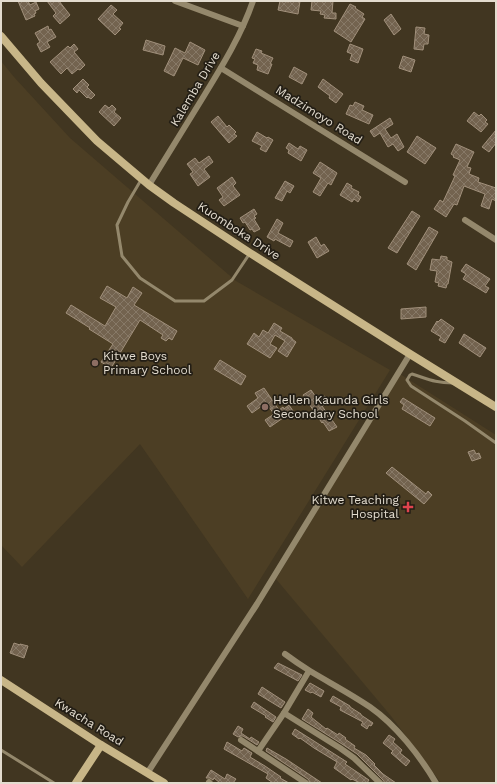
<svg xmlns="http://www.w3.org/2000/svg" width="497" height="784" viewBox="0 0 497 784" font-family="'Work Sans',sans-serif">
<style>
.built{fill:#4c3e24}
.building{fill:url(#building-cross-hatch);stroke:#a1907b}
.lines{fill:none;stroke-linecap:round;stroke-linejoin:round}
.lane{stroke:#94886c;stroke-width:3}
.street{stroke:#94886c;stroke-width:6}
.secondary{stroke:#c8b688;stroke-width:8}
.education-dot{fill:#8d6e63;stroke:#231e15;stroke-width:1.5}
.health-dot{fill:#e0444e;stroke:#231e15;stroke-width:1.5}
.labels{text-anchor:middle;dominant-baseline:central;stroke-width:3.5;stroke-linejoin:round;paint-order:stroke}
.street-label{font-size:12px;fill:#e3dccf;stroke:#231e15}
.poi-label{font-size:12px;fill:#e3dccf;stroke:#231e15;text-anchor:start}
</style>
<defs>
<pattern id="building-cross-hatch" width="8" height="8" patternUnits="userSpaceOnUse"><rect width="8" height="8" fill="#73634f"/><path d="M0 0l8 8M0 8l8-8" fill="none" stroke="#877967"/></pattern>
</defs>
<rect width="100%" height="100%" fill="#413621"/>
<!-- built -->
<g class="built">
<polygon points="1,61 14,77 70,138 236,281 390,370 248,599 140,444 22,567 1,545"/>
<polygon points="400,374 496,435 496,783 441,783 391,716 276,579"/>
</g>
<!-- building -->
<g class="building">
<polygon points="18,1 28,1 30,5 36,2 39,9 35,11 36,13 34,14 35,16 26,20"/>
<polygon points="47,1 59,1 70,15 60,24 53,16 56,13"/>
<polygon points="280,1 289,2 290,1 300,1 298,14 278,10"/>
<polygon points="312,1 333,1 332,13 336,13 336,19 324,18 325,15 320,14 321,11 311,10"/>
<polygon points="350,4 356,7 355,8 364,14 362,17 365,19 351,42 334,31"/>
<polygon points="111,5 117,10 113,14 123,23 119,28 121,29 115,35 98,19"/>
<polygon points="391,14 401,29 394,35 384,20"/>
<polygon points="48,26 49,30 51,29 56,37 47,42 50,47 41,52 37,44 40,42 35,33"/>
<polygon points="416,27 425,28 424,34 429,35 428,44 424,44 423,50 414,49"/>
<polygon points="146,40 165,46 163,55 143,50"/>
<polygon points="190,42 205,50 198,65 183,58 174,76 164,71 175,48 185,53"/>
<polygon points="74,44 78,49 74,52 85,65 80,70 78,69 72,74 67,68 61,74 50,62 68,46 70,48"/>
<polygon points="350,44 363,49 358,63 350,60 352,54 347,52"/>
<polygon points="256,49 262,51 261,53 273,58 270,64 272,64 268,74 257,70 258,65 253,63 255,59 252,58"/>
<polygon points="403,56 415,60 411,72 399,68"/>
<polygon points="294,67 307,74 302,84 289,77"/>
<polygon points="83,79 89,85 87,87 95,95 91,99 88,97 87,98 79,90 77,93 73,89"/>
<polygon points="323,79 343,94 336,103 329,98 330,96 318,87"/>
<polygon points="355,102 364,106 362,110 373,115 369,124 346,114 350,105 353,106"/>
<polygon points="105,105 109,108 112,105 116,109 114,112 121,118 114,126 99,112"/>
<polygon points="474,112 479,116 481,114 487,120 485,122 488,124 481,132 467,121"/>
<polygon points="218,116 227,127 229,125 236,132 234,134 237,136 229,143 211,122"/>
<polygon points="390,118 393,124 385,129 391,138 397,134 404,147 398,151 393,144 388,147 380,133 374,137 370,131"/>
<polygon points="496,130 496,143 489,152 482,147"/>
<polygon points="257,132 267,138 268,137 273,140 266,152 260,149 262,146 252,141"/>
<polygon points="417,136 436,148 425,164 407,152"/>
<polygon points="289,143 298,149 300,146 307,150 301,161 288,153 289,150 286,148"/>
<polygon points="456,144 474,152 467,167 471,168 469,174 479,178 478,182 496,188 496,201 492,199 489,209 481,206 485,194 464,186 457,205 454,204 446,217 434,209 440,200 443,202 455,176 453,175 460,160 453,157 454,156 451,154"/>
<polygon points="209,156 213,162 204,169 210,177 198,186 190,174 193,172 187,164 195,158 199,163"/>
<polygon points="320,162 337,173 331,185 328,183 320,196 313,192 321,178 313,173"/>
<polygon points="232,177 236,183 233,186 240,195 224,206 219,200 223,197 217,188"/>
<polygon points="285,181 294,186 290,193 287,191 282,201 275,198"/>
<polygon points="347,183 352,186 351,188 359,192 358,195 361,197 358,202 354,199 352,202 340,195"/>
<polygon points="254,209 257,214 254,216 256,218 254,219 260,229 254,232 252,229 250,230 245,222 243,223 240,218"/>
<polygon points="412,211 420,216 397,253 388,248"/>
<polygon points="277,219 283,223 278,233 293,241 290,247 275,239 274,241 267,237"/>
<polygon points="429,227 438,232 416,270 407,264"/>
<polygon points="316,237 321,246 324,244 329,251 317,258 308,242"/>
<polygon points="441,256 447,257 447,260 452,262 448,284 447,284 446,288 438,286 439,283 435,282 437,271 430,270 432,259 440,260"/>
<polygon points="466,264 490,279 485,286 489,288 486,293 463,279 466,274 461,271"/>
<polygon points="107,286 127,298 133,287 142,293 134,305 177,331 172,340 169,338 166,341 161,338 163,335 140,320 111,368 101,362 113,344 89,329 90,328 66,313 71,305 105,326 116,307 100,298"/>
<polygon points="426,307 426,317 401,319 401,309"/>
<polygon points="441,319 454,328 445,343 439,340 441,337 431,331 437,321 438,322"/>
<polygon points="274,323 282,328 280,331 292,338 292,339 296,342 287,357 278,351 285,341 275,335 270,344 277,348 270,358 247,344 254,333 259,337 263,330 268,333"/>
<polygon points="464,334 486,348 480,357 459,343"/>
<polygon points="220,360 246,376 241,385 214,369"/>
<polygon points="264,388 279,410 283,407 284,409 289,405 293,411 270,427 265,420 274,414 266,403 252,413 247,406 258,398 255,393"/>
<polygon points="311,390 318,400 325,396 329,402 322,406 337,427 329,431 323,422 322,423 303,395"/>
<polygon points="403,398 435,418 430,426 402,409 404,405 400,402"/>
<polygon points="474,450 476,454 479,453 481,458 472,461 468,452"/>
<polygon points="392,467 426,494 428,491 432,495 424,504 386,473"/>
<polygon points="14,643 20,645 20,644 28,646 24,658 10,653"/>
<polygon points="278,663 302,675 298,681 274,668"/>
<polygon points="310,683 324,691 321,697 312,692 311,693 305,690"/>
<polygon points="262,687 285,702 281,708 258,694"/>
<polygon points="333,696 350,706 350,707 361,714 361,715 373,723 371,726 369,725 367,729 361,725 363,722 340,710 341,707 330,701"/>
<polygon points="254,702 276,717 273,722 265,717 266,716 251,707"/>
<polygon points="308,709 313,713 311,717 326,729 327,728 338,735 339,733 346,738 345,739 355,746 354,748 366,755 375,764 374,765 383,774 396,783 385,783 383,780 357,754 342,744 302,719"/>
<polygon points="238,726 243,729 241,733 250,739 251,737 259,742 257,745 243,736 241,736 238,737 233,734"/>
<polygon points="295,729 347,762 345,764 369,780 367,783 360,783 352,779 351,780 334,768 337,762 314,748 300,738 299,739 292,734"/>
<polygon points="389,735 395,739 393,742 402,750 400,753 410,761 406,766 391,753 393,751 383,743"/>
<polygon points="227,742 242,751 244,748 252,753 250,757 265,766 281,777 280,778 289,783 273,783 266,778 268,774 224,749"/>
<polygon points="267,748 286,759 322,783 312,783 310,782 308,779 266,751"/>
<polygon points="211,770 225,779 227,774 236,779 233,783 220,783 214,778 213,780 210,778 206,778"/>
</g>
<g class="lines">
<!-- lane -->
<g class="lane">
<polyline points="141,180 128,202 117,225 122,256 140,278 175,301 204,301 232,280 250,253"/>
<path d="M453 383C435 383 428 379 412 374L410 375 407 380 411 386 465 421 496 443"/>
<polyline points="1,750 54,783"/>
</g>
<!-- street -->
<g class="street">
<polyline points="175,1 243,26"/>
<polyline points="221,68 405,182"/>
<path d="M149 185C167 156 185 127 202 99 221 68 241 36 253 1"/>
<polyline points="465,220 496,240"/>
<path d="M285 654C293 660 302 666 310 671 330 683 351 694 370 707 396 725 420 756 436 783"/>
<polyline points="284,713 340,748 354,758 380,783"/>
<polyline points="241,740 306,783"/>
<polyline points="258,751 284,713 309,671"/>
<polyline points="148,772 257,604 410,354"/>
<polyline points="209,782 210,783"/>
</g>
<!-- secondary -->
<g class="secondary">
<polyline points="1,36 41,83 97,141 149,185 174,203 250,253 410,354 496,407"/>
<polyline points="1,680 101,745 164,783"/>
<polyline points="76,783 101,745"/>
</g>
</g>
<!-- markers -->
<g class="education-dot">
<circle cx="95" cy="363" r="4"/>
<circle cx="265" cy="407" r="4"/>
</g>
<path class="health-dot" d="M406 501h4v4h4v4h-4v4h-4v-4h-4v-4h4z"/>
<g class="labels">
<!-- street labels -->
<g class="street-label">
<text transform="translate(195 89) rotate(-59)">Kalemba Drive</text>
<text transform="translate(319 115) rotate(32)">Madzimoyo Road</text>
<text transform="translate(239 231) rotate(33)">Kuomboka Drive</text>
<text transform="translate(89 722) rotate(32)">Kwacha Road</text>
</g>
<!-- poi labels -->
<g class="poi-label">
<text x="103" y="356">Kitwe Boys<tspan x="103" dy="14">Primary School</tspan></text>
<text x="273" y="400">Hellen Kaunda Girls<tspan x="273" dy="14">Secondary School</tspan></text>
<text x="399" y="500" text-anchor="end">Kitwe Teaching<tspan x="399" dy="14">Hospital</tspan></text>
</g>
</g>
<!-- border -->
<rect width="497" height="784" fill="none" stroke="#e3dccf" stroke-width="4"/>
</svg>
